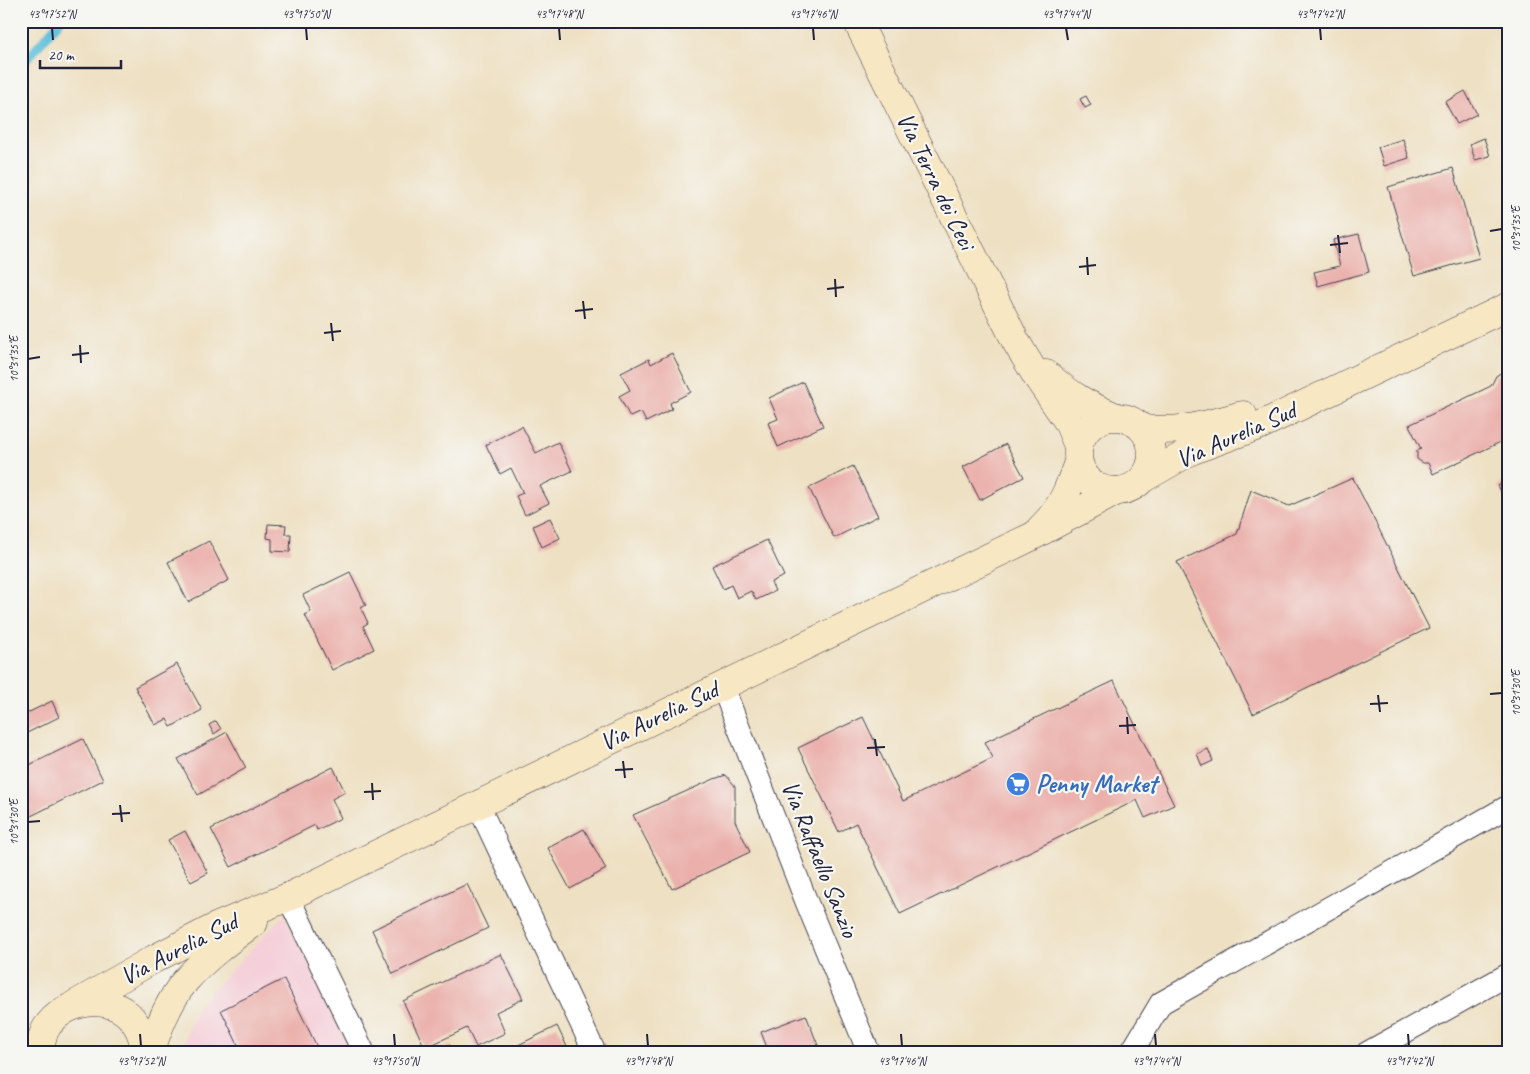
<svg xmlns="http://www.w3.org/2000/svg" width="1530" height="1074" viewBox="0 0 1530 1074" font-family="Caveat,sans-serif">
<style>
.built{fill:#f5cfd9}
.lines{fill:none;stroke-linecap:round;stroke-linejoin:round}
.stream{stroke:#5abed8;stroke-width:9}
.building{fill:#ebb0ab}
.street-casing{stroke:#413e4f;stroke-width:24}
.secondary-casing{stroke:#413e4f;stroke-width:29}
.street{stroke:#fff;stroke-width:22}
.secondary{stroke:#f8e7c3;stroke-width:28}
.ticks{fill:none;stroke:#22223b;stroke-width:2}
.labels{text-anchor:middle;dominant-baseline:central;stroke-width:4.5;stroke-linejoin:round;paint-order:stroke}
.street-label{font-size:25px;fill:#22223b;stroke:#f6f6f2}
.shop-label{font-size:25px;font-weight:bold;fill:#366cbe;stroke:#f6f6f2;text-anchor:start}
.neatline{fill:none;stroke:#22223b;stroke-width:2}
.ticks-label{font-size:12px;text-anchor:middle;fill:#22223b}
</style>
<rect width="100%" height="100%" fill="#f6f6f2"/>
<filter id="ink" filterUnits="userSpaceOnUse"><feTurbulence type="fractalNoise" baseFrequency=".02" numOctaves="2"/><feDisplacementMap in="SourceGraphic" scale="10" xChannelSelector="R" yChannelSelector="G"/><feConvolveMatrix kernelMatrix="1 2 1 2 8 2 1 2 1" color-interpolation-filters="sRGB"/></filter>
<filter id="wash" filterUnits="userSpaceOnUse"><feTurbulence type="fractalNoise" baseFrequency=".0096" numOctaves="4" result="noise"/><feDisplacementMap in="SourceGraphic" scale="20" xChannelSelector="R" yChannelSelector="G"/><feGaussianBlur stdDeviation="1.12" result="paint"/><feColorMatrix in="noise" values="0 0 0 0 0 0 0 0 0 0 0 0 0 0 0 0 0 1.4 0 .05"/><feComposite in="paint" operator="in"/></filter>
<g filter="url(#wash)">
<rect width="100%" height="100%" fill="#eee0c2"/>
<!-- built -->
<polygon class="built" points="284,915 352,1053 180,1053 197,1007"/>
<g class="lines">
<!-- stream -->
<polyline class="stream" points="21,66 60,21"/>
</g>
<g id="blocks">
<!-- building -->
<g class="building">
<polygon points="1465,91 1477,114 1457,124 1445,102"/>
<polygon points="1086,96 1091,105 1085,108 1080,99"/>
<polygon points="1484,138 1490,156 1475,160 1470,144"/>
<polygon points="1403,139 1409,158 1384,166 1378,147"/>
<polygon points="1453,168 1479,258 1414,276 1388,187"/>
<polygon points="1359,234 1369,272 1318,286 1314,272 1340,266 1333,240"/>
<polygon points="672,353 691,392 670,403 672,409 646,422 641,412 630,417 619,396 630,390 621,373 649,359 651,364"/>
<polygon points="1509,371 1509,438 1433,474 1428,463 1423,463 1417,459 1417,451 1421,449 1409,425 1491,386 1496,376 1502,372"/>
<polygon points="803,382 823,426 778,447 768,423 778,419 769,398"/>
<polygon points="522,426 536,453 558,442 572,471 540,486 549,503 525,515 516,496 523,493 511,468 500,474 486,445"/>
<polygon points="1006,444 1024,477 980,500 963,467"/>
<polygon points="853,466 878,516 834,538 809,488"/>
<polygon points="1353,478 1429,628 1253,714 1177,562 1237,534 1251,490 1289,506"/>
<polygon points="1509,479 1509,504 1498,486"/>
<polygon points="550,518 560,538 542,547 533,526"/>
<polygon points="268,524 286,525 285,534 291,534 290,552 272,551 272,539 267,538"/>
<polygon points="767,540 784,576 771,582 775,591 756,600 751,591 737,598 731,585 723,589 712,566"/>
<polygon points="209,541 229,580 188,602 168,562"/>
<polygon points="350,572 366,605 361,608 368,623 363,626 374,649 332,670 305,615 311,612 303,595"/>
<polygon points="177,664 202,710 171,727 167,719 155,725 135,687"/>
<polygon points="1114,681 1174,805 1145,818 1137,800 900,914 856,823 839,832 798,748 863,717 903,801 993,758 985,742"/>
<polygon points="52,701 59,717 21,736 21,716"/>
<polygon points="216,721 221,729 214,734 209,725"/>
<polygon points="227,732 246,768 198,795 178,759"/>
<polygon points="83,739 103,780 21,821 21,769"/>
<polygon points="1208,749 1213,761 1202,766 1197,754"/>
<polygon points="333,767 345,792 332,799 341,818 317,830 315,825 231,867 211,829"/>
<polygon points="726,775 735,786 735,821 750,852 672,889 633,815 714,779"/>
<polygon points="584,829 606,869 570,889 548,848"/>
<polygon points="185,831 208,873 191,882 168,840"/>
<polygon points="467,884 488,928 393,974 372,930"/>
<polygon points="501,954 523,999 496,1012 505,1033 476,1047 467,1028 425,1048 403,1001"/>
<polygon points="284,979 320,1053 242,1053 221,1010"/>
<polygon points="806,1015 821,1053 769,1053 761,1032"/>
<polygon points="557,1026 570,1053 502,1053"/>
<polygon points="450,1045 453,1053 434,1053"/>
</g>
</g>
</g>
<g filter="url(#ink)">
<use href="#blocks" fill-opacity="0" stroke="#413e4f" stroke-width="1"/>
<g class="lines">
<!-- street casing -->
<g class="street-casing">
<g id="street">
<polyline points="722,685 807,903 869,1053"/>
<polyline points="478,805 595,1053"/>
<polyline points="288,897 364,1053"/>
<polyline points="1131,1053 1161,1003 1509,806"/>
<polyline points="1367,1053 1509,974"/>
</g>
</g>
<!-- secondary casing -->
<g class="secondary-casing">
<g id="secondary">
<polyline points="857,21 1015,340 1037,377 1068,422 1078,446"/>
<path d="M1046 374C1071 395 1084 404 1114 416"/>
<circle cx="1115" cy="454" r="37"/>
<path d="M1143 429C1182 433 1206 425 1243 415"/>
<polyline points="1142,479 1191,451 1261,425 1509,306"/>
<path d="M1041 528C1062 508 1069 488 1078 462"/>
<polyline points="74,1005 154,959 218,926 288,897 850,624 1031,537 1117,491"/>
<path d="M39 1053C41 1043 42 1032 49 1024 70 997 116 993 136 1024 142 1033 144 1042 146 1053"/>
<path d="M150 1053C158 1028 169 1000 186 980 205 958 231 939 254 922"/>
</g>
</g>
<!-- street -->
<use href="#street" class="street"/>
<!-- secondary -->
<use href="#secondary" class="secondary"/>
</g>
</g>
<!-- ticks -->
<path class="ticks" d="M52 28 53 40M306 28 307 40M559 28 560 40M813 28 814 40M1066 28 1068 40M1320 28 1321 40M1490 231 1502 229M1338 235 1340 253M1330 245 1348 243M1087 257 1088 275M1079 267 1096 265M835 279 836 297M827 289 844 287M583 301 585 319M575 311 593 309M331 323 333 341M324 333 341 331M80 345 81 363M72 355 89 353M28 359 40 357M1490 694 1502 693M1378 695 1380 712M1370 704 1388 703M1127 717 1128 734M1119 726 1136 725M875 739 877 756M867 748 885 747M623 761 625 778M615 770 633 769M372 783 373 800M364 792 381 791M120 805 122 822M112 814 130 813M28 822 40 821M140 1034 141 1046M394 1034 395 1046M647 1034 648 1046M901 1034 902 1046M1155 1034 1156 1046M1408 1034 1409 1046"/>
<!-- icons -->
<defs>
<g id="supermarket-disc" transform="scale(1.25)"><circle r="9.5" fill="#3f7fe0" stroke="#f6f6f2"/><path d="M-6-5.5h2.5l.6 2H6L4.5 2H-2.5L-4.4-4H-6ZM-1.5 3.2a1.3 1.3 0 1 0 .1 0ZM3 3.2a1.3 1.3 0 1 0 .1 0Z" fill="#fff"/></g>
</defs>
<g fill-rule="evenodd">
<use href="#supermarket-disc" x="1018" y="784"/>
</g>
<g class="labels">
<!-- street labels -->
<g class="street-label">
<text transform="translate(936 181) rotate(64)">Via Terra dei Ceci</text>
<text transform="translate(1236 435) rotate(-24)">Via Aurelia Sud</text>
<text transform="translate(659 716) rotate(-26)">Via Aurelia Sud</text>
<text transform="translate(820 859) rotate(68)">Via Raffaello Sanzio</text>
<text transform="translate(179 949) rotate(-27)">Via Aurelia Sud</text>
</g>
<!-- shop labels -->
<g class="shop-label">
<text x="1036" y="784">Penny Market</text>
</g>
</g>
<!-- margin -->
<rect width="1530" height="1074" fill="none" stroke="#f6f6f2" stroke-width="55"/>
<!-- scale -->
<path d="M40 60v8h81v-8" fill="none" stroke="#22223b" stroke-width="2.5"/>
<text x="48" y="60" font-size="15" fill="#22223b" stroke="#f6f6f2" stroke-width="4" paint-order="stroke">20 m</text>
<rect x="28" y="28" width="1474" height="1018" class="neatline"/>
<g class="ticks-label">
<text x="52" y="18">43°17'52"N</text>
<text x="306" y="18">43°17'50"N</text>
<text x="559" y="18">43°17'48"N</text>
<text x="813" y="18">43°17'46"N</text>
<text x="1066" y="18">43°17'44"N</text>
<text x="1320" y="18">43°17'42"N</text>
<text transform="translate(1516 229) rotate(-90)" y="4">10°31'35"E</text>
<text transform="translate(14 359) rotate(-90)" y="4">10°31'35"E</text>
<text transform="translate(1516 693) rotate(-90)" y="4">10°31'30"E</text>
<text transform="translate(14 822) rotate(-90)" y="4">10°31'30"E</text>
<text x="141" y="1065">43°17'52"N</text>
<text x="395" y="1065">43°17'50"N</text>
<text x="648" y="1065">43°17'48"N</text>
<text x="902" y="1065">43°17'46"N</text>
<text x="1156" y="1065">43°17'44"N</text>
<text x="1409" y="1065">43°17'42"N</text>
</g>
</svg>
